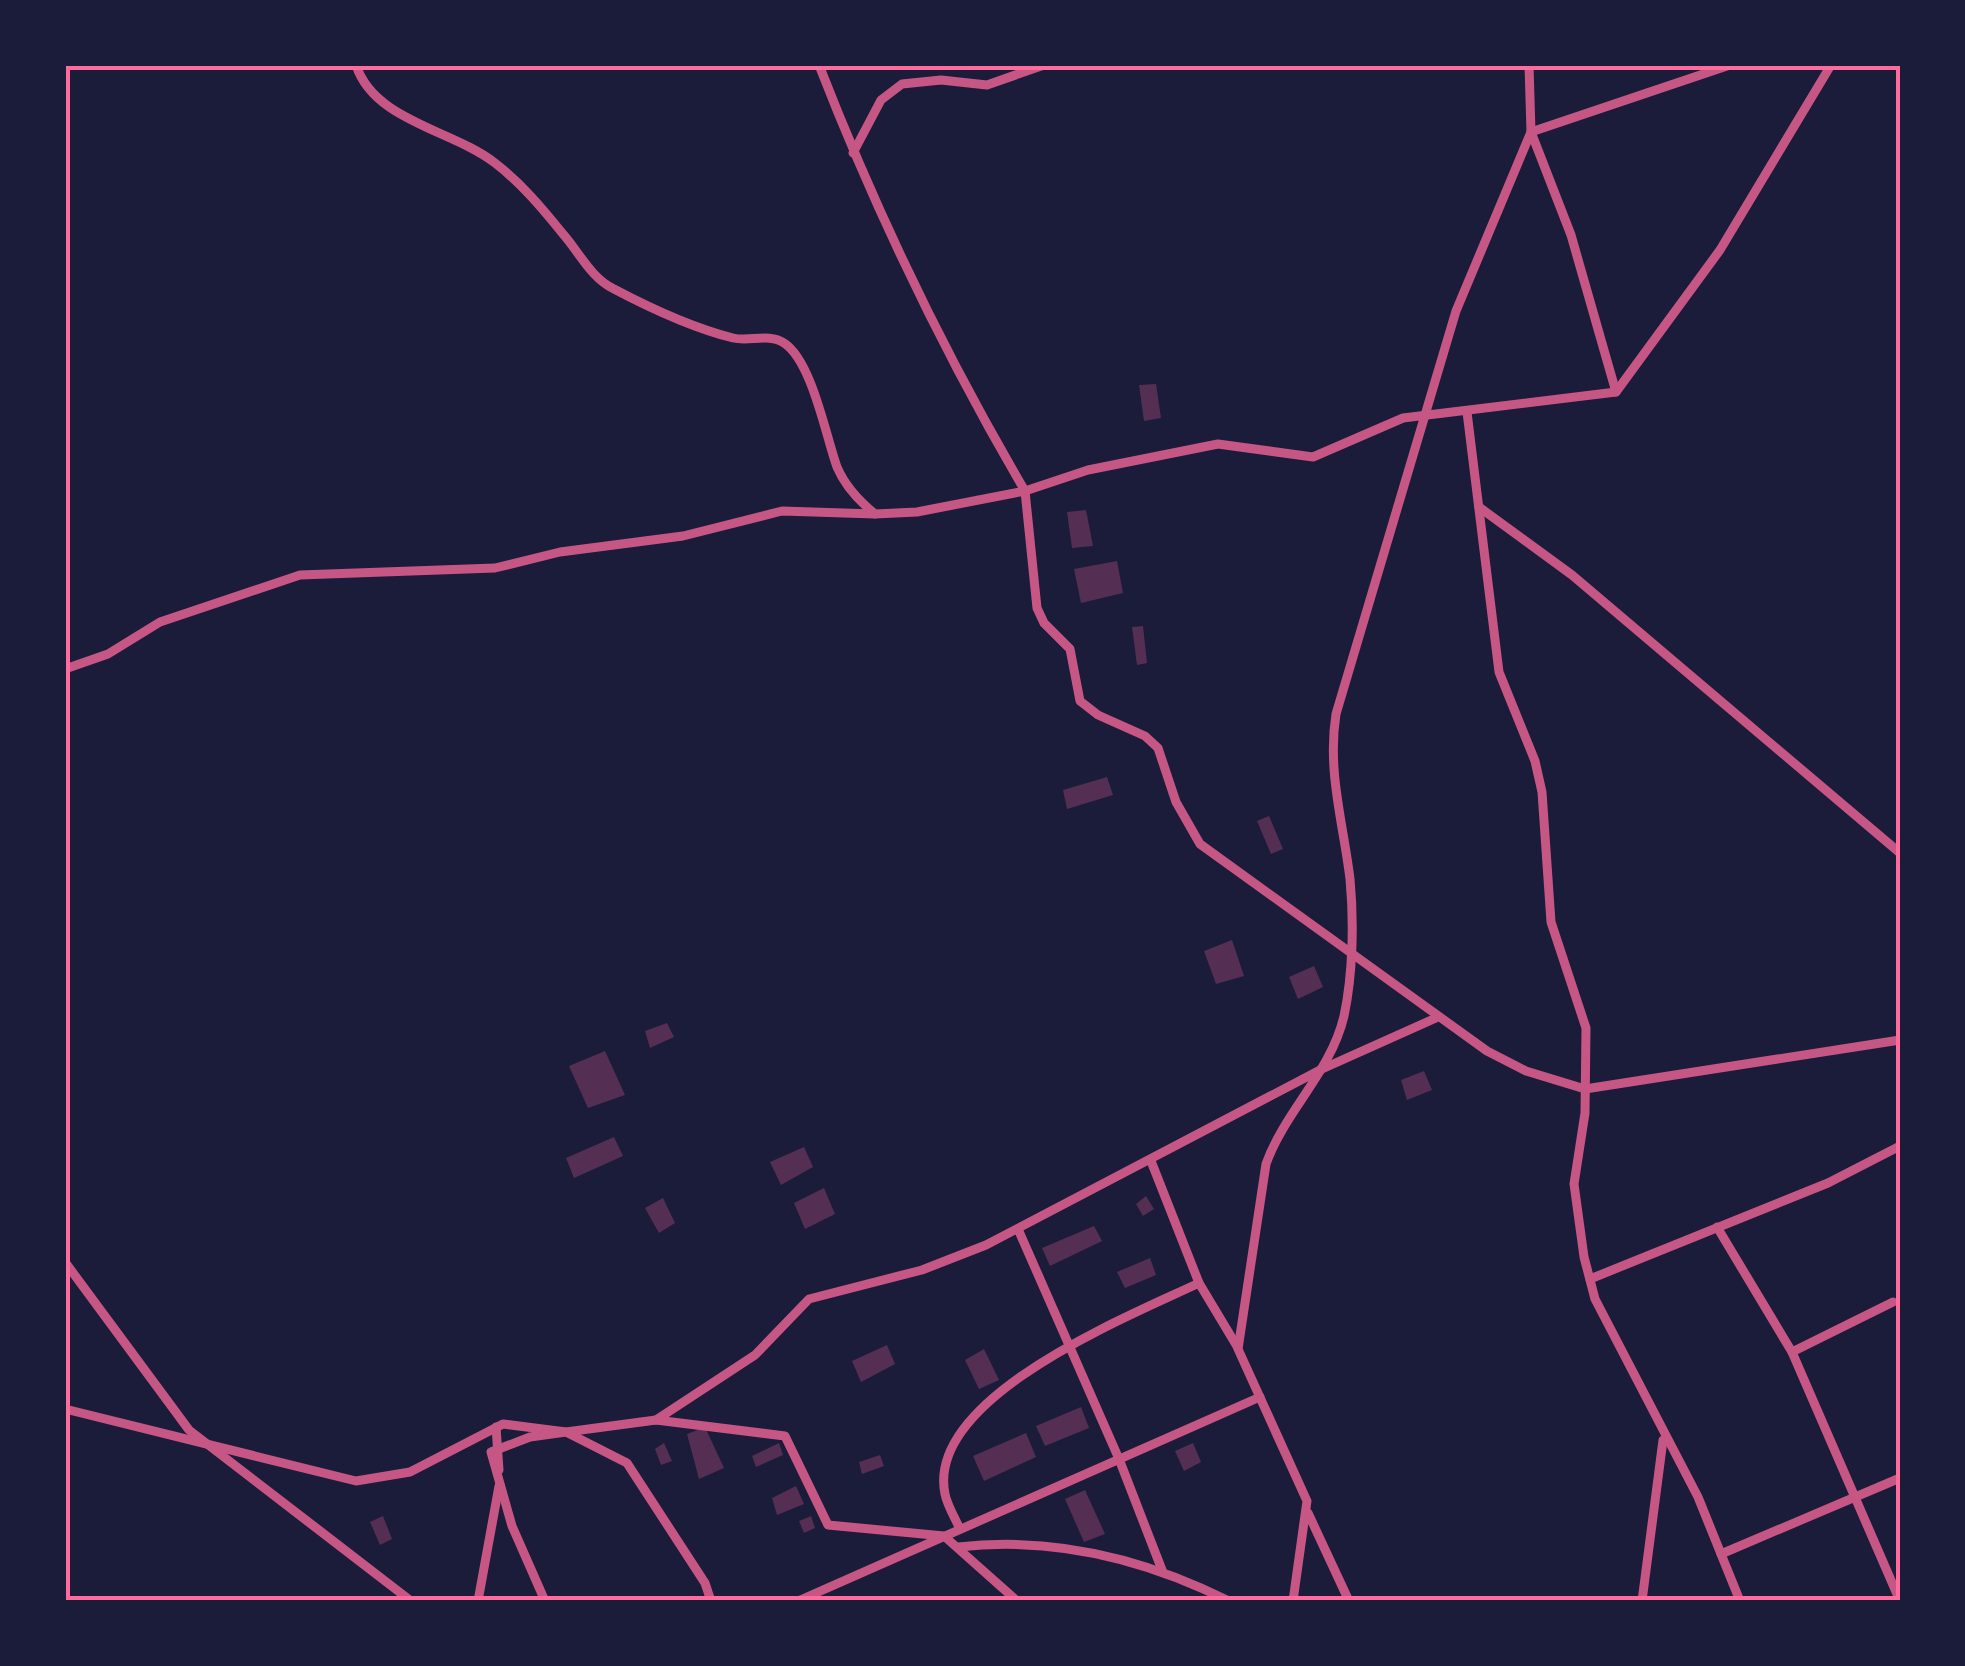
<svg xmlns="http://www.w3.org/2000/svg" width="1965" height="1666" viewBox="0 0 1965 1666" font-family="Mulish,sans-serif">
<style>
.building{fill:#542f53}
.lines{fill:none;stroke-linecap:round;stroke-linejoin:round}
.minor{stroke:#c65784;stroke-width:9}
.neatline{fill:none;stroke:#ff6b9d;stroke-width:4}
</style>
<rect width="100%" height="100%" fill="#1b1b3a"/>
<!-- building -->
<g class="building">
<polygon points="1156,384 1161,418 1144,421 1139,385"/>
<polygon points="1086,510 1093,546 1072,548 1067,512"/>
<polygon points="1117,561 1123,593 1081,603 1074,569"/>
<polygon points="1143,626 1147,663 1137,665 1132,627"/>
<polygon points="1107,777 1113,795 1067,809 1063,790"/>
<polygon points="1269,816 1283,849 1271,854 1257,821"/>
<polygon points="1232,940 1244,976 1216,984 1204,951"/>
<polygon points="1314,966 1323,987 1298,999 1289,977"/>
<polygon points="667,1023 674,1037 650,1048 645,1031"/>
<polygon points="605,1051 625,1095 588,1108 569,1066"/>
<polygon points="1424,1071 1432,1090 1407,1100 1401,1080"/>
<polygon points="614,1137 623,1156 574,1178 566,1158"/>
<polygon points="804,1147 813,1167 781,1185 770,1162"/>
<polygon points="824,1188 835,1214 805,1229 794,1203"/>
<polygon points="1146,1196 1154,1209 1143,1216 1136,1204"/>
<polygon points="663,1198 675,1223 659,1233 645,1208"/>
<polygon points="1094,1226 1102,1241 1050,1266 1042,1248"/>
<polygon points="1150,1258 1156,1275 1125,1288 1117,1272"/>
<polygon points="887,1345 895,1364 861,1382 852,1361"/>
<polygon points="984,1349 999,1380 979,1389 965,1360"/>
<polygon points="1081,1407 1089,1428 1045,1446 1036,1426"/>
<polygon points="705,1427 724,1468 699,1479 687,1434"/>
<polygon points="1026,1433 1036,1457 984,1481 973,1456"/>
<polygon points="664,1443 672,1461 661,1465 655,1449"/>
<polygon points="779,1443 783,1455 756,1467 752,1456"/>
<polygon points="1193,1443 1201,1462 1184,1471 1175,1451"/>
<polygon points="880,1455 884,1466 862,1474 859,1462"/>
<polygon points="796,1486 804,1504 777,1515 772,1498"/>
<polygon points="1085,1490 1105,1534 1084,1542 1065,1499"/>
<polygon points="383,1516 392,1539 380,1545 370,1522"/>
<polygon points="811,1516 815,1528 804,1533 799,1521"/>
</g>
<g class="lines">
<!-- minor -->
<g class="minor">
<path d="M356 65C374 121 453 130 495 163 521 183 542 208 563 234 579 252 591 278 614 289 650 308 693 328 733 338 749 342 769 333 784 343 812 361 826 437 837 467 845 486 859 501 875 514L917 512 1025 491 1037 608 1044 623 1070 649 1080 701 1098 715 1145 736 1158 748 1176 802 1200 844 1487 1051 1526 1071 1585 1089 1900 1040"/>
<path d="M819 65C877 214 944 353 1025 491L1088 470 1218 444 1313 457 1403 418 1616 392 1720 250 1831 65"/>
<polyline points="1529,65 1531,132 1571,235 1616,392"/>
<polyline points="853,153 881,100 902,84 941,80 987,85 1044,65"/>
<polyline points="1467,412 1499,672 1535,761 1542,792 1551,922 1586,1028 1585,1113 1574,1184 1584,1257 1595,1299 1698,1497 1740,1601"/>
<polyline points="1479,507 1572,575 1900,853"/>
<polyline points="65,669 108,654 160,622 300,575 495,568 560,552 683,536 782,511 875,514"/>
<polyline points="1151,1161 1199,1283 1238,1348"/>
<polyline points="1717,1227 1792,1352 1900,1601"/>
<polyline points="1018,1229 1119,1459 1162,1570"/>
<polyline points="65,1262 189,1430 411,1601"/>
<polyline points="1590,1279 1828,1183 1900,1146"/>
<polyline points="1792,1352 1893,1302"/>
<polyline points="65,1409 356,1481 410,1472 503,1424 566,1432 656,1420 785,1436 828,1525 944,1536 1017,1601"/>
<polyline points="656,1420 755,1355 809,1299 922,1270 986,1245 1322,1069 1436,1018"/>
<polyline points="496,1427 499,1470"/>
<polyline points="1308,1513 1349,1601"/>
<path d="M960 1529C955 1518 947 1505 945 1494 925 1397 1132 1315 1199 1283"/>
<path d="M958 1547C1054 1536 1143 1558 1229 1601"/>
<polyline points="1721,1554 1900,1478"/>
<polyline points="478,1601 499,1486"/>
<polyline points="545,1601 512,1526 491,1452 530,1437 566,1432 627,1463 705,1583 711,1601"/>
<polyline points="798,1601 1260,1397"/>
<path d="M1293 1601 1307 1501 1238 1349 1266 1164C1285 1111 1331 1072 1344 1016 1353 974 1354 922 1350 879 1343 822 1327 771 1336 714L1456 311 1531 132 1730 65"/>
<polyline points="1642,1601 1663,1440"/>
</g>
</g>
<!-- border -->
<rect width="1965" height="1666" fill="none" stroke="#1b1b3a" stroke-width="135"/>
<rect x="68" y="68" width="1830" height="1530" class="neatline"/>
</svg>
